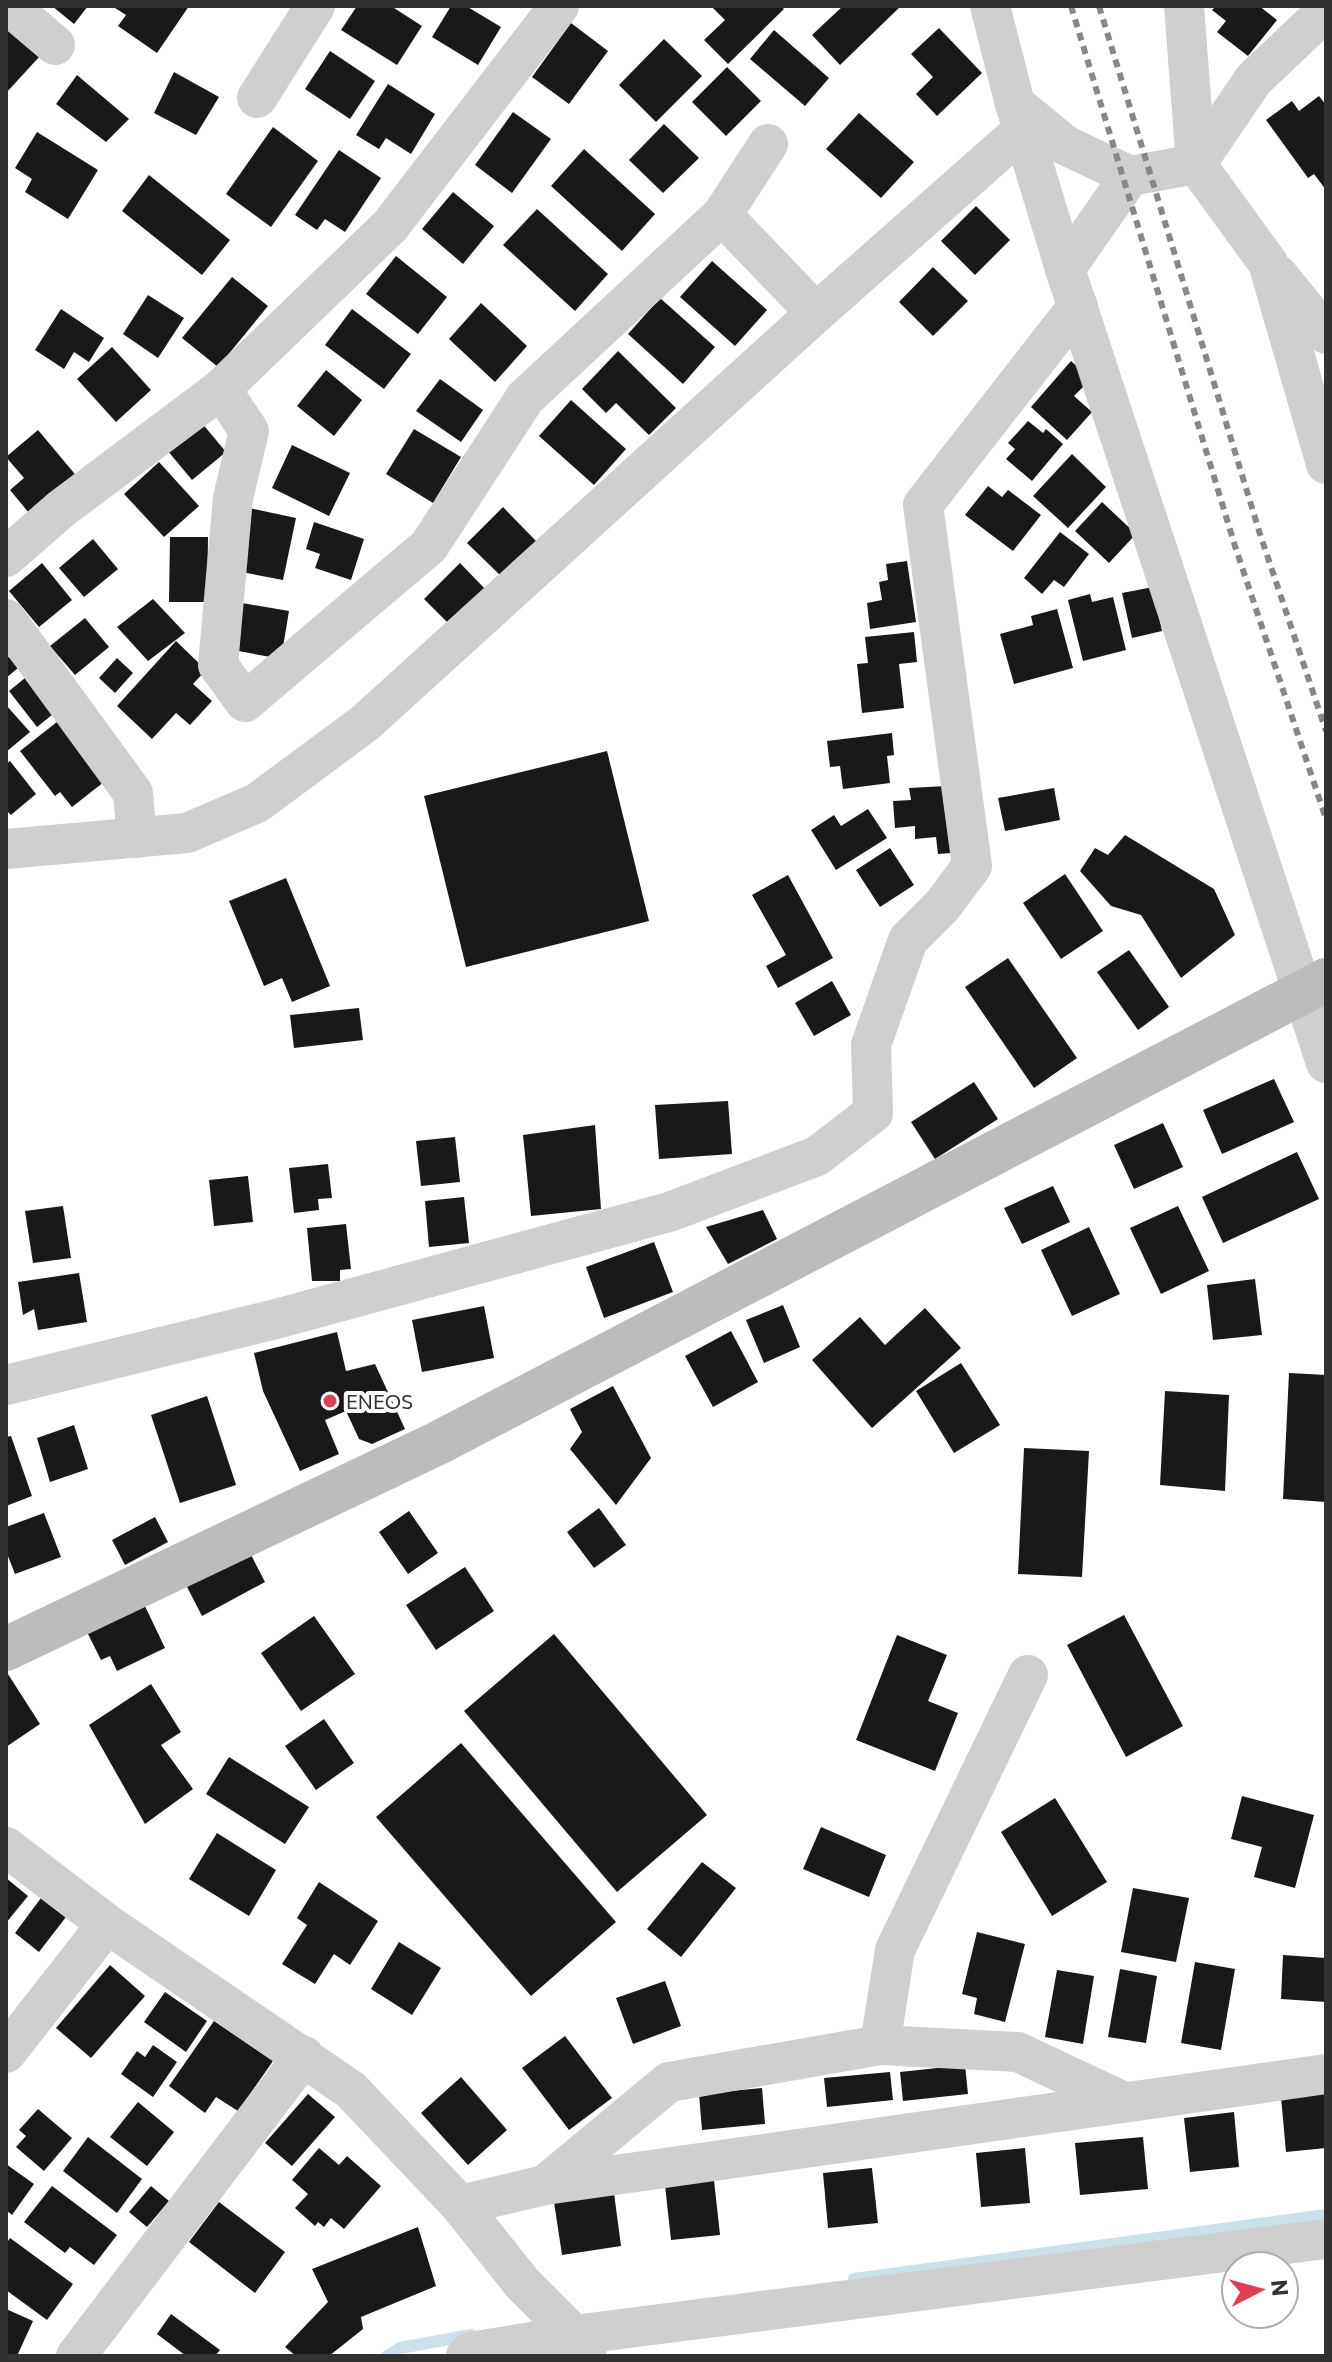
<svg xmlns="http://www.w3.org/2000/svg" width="1332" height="2362" viewBox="0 0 1332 2362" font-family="Commissioner,sans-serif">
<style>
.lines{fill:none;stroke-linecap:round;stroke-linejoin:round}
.stream{stroke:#cce0ea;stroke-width:12}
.building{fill:#191919}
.street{stroke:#cfcfcf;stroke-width:40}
.secondary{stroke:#bcbcbc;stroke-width:44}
.rail{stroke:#878787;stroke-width:6;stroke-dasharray:8 6;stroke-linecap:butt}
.poi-dot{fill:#dd4053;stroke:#fff;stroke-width:3}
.labels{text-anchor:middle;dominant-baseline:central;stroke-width:8;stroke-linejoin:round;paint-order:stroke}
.poi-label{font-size:20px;fill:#323232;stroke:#fff;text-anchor:start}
</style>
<rect width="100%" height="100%" fill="#fff"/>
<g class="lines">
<!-- stream -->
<g class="stream">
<polyline points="854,2279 1326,2215"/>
<polyline points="387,2356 400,2348 471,2335"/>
</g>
</g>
<!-- building -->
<g class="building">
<polygon points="52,6 88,6 74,24"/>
<polygon points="112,6 189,6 157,53 118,26 126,15"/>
<polygon points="357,6 391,6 422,26 397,65 341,30"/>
<polygon points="451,6 466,6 501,27 478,65 432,37"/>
<polygon points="711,6 781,6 784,9 728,64 704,40 725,20"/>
<polygon points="843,6 901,6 840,65 812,35"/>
<polygon points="1216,6 1259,6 1277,20 1248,56 1217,32 1226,21 1212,10"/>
<polygon points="571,23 608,51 569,104 532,77"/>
<polygon points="6,24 40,56 6,93"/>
<polygon points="939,28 982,73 937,116 916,94 933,77 911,54"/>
<polygon points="774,30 829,78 805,106 750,59"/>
<polygon points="664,39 702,76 656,122 619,85"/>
<polygon points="330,51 375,81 350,119 305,89"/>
<polygon points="727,67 761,101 726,136 692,102"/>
<polygon points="174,72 219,97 196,135 154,113"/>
<polygon points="77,75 129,119 106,142 56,104"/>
<polygon points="388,84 435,114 411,154 386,138 379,149 356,135"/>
<polygon points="1319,96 1326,105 1326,190 1314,174 1308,178 1266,120 1292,101 1299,111"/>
<polygon points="513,112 551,139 512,193 475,165"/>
<polygon points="859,113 914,162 881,198 826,149"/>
<polygon points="664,124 699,158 663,193 629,160"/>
<polygon points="273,127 318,161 271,227 226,194"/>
<polygon points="37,132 98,170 68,219 25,192 32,179 15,168"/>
<polygon points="584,149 655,214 622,251 551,186"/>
<polygon points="339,150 381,178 345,232 325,219 317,230 295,215"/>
<polygon points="149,175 230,240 202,275 122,211"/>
<polygon points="453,192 494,226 463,264 422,229"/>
<polygon points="976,206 1010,240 975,275 941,241"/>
<polygon points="537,209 608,274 575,311 503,245"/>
<polygon points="396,256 447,297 418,334 366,294"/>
<polygon points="712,261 767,310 735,346 680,297"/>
<polygon points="933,267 968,301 933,336 899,302"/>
<polygon points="232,277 268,306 218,367 182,338"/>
<polygon points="148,295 184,318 158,358 123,334"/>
<polygon points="660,298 715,347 683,384 628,334"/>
<polygon points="481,303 527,346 495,382 449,339"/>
<polygon points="61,309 104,338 89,362 74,352 64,369 35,350"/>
<polygon points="352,309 411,354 384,389 325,345"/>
<polygon points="112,347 151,390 116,422 77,379"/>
<polygon points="618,351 676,408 649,435 616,403 606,413 582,389"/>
<polygon points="1071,361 1091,379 1074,396 1092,412 1067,440 1031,407"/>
<polygon points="326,370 362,400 334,436 297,406"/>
<polygon points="440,379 483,410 461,442 416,411"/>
<polygon points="571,400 626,449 594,485 539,436"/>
<polygon points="1028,421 1043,433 1046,429 1063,444 1032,481 1006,459 1015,449 1008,443"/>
<polygon points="201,422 226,452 192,480 167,450"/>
<polygon points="414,429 461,457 433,503 386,474"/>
<polygon points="38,430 79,479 34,519 10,490 24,478 6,457"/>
<polygon points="292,445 350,473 329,516 272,488"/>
<polygon points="1072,454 1106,487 1068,528 1033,496"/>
<polygon points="159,462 199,506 164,537 124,494"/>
<polygon points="988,486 1002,497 1008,490 1041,515 1013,551 965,515"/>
<polygon points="1102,502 1136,534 1109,563 1075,531"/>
<polygon points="503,507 537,542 502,577 467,543"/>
<polygon points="249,508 296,518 283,580 236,571"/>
<polygon points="314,522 364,539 351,580 315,568 320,554 306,549"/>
<polygon points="1060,532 1089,554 1064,587 1054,580 1042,594 1024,578"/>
<polygon points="170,537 208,537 207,602 169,602"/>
<polygon points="93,539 118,569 84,597 59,568"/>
<polygon points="907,561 916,622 870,629 867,603 882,600 879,582 888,580 886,564"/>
<polygon points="42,563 72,600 39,627 9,591"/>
<polygon points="460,563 487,591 452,627 424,599"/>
<polygon points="1153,587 1162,631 1132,638 1122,593"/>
<polygon points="1090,594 1092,602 1113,597 1126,650 1083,661 1068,600"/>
<polygon points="153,599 185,633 148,661 117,627"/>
<polygon points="242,603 289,611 281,659 233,650"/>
<polygon points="1057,609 1073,668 1014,684 1000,634 1033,625 1031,616"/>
<polygon points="85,618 109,647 75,675 50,646"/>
<polygon points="914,632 917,662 899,664 904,708 862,713 857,664 868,663 865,637"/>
<polygon points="176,641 206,670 193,684 212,701 190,725 176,713 152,739 117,706"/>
<polygon points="6,654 18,668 6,678"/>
<polygon points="117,658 133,673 115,693 99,678"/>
<polygon points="30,674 58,710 37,727 9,691"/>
<polygon points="6,705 30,732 6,752"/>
<polygon points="62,718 109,778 72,807 60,792 55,796 20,751"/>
<polygon points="892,733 894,755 887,756 890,783 843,789 840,766 830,767 827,741"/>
<polygon points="607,751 649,921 466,967 424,796"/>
<polygon points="10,761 36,794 11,815 6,810 6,764"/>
<polygon points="946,786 951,853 938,854 936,837 915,839 915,826 895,828 893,801 911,800 909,788"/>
<polygon points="1054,788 1060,820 1005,831 998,798"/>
<polygon points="868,809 887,838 836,870 811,830 834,815 841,826"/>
<polygon points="1125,835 1214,889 1235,935 1181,978 1141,915 1111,906 1080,871 1095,848 1108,855"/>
<polygon points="890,848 914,885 880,907 856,870"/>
<polygon points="1065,874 1103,931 1061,959 1023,903"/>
<polygon points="788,875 833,958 778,988 766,966 786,955 752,895"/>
<polygon points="286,878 330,986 292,1002 282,978 264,986 229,901"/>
<polygon points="1129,950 1169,1007 1138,1030 1097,972"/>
<polygon points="1008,958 1077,1058 1034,1088 965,987"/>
<polygon points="832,981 851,1015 814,1036 795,1003"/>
<polygon points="359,1008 363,1040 294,1048 290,1015"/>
<polygon points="1274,1079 1294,1122 1222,1154 1203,1110"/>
<polygon points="974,1082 998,1119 935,1159 911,1122"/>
<polygon points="728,1101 732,1154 659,1159 655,1105"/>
<polygon points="1163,1123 1183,1167 1134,1189 1114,1145"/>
<polygon points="595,1125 601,1209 531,1216 523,1135"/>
<polygon points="455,1137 460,1182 421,1186 416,1141"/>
<polygon points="1297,1152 1319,1199 1223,1243 1202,1197"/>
<polygon points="328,1164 332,1198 318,1199 319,1210 294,1213 289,1168"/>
<polygon points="248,1176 253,1222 214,1226 209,1180"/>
<polygon points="1053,1186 1070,1222 1022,1244 1004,1208"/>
<polygon points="464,1197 469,1243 429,1247 425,1201"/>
<polygon points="63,1206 71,1258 33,1263 25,1211"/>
<polygon points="1178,1206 1209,1271 1161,1294 1130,1228"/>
<polygon points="763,1210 777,1239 728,1264 706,1227"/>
<polygon points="346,1224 351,1269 340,1270 340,1281 312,1281 307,1228"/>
<polygon points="1089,1227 1120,1294 1072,1316 1041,1250"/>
<polygon points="654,1242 673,1292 604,1318 586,1267"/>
<polygon points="79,1273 87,1322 38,1330 34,1309 23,1315 18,1282"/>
<polygon points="1255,1279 1262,1335 1213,1340 1207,1285"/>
<polygon points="783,1305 800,1347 764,1363 746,1320"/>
<polygon points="484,1306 494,1358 422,1372 412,1320"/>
<polygon points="925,1308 961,1348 872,1428 812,1360 860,1317 885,1345"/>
<polygon points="731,1331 758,1382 713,1407 685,1356"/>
<polygon points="337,1332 346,1371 375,1364 405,1429 372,1444 359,1439 346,1411 325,1420 339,1454 300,1471 263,1391 254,1353"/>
<polygon points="961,1363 1000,1425 954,1453 916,1391"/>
<polygon points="1289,1373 1326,1375 1326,1502 1283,1499"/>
<polygon points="613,1386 651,1458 616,1505 570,1449 582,1432 570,1409"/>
<polygon points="1165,1391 1229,1395 1225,1491 1160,1485"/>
<polygon points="207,1396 236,1485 180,1503 151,1415"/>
<polygon points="74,1425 88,1469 50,1482 37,1438"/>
<polygon points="11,1436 32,1496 6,1506 6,1437"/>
<polygon points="1024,1448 1089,1451 1082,1577 1018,1574"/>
<polygon points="599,1508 626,1545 594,1568 567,1532"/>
<polygon points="409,1511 438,1553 408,1574 379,1532"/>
<polygon points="44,1513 61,1557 15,1574 6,1551 6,1527"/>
<polygon points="155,1517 168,1542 125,1565 112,1540"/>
<polygon points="249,1551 265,1582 202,1616 186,1585"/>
<polygon points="465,1567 494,1611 436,1650 406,1605"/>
<polygon points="143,1602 165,1648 117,1671 110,1656 101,1660 86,1630"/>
<polygon points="1124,1615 1183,1726 1126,1757 1067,1645"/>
<polygon points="314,1616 355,1674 301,1711 261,1653"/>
<polygon points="554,1634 707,1815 617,1892 464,1711"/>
<polygon points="897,1635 947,1655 928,1701 958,1713 935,1771 856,1740"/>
<polygon points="6,1671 40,1724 6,1747"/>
<polygon points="151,1684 181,1732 161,1745 193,1789 145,1824 89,1725"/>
<polygon points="324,1719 354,1763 316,1790 285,1746"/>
<polygon points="461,1743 616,1922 531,1996 376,1817"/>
<polygon points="229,1757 309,1807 285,1844 206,1794"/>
<polygon points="1242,1796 1314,1815 1295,1888 1254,1877 1262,1847 1231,1839"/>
<polygon points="1055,1798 1107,1882 1052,1916 1001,1832"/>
<polygon points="821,1827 886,1855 869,1897 803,1869"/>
<polygon points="217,1833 276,1870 249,1916 189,1879"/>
<polygon points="702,1862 736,1888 681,1957 647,1929"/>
<polygon points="6,1878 28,1896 6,1923"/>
<polygon points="319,1882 378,1921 350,1965 334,1954 315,1984 282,1964 307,1925 297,1918"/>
<polygon points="1133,1888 1189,1898 1176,1962 1121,1952"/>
<polygon points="41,1898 66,1917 39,1952 15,1933"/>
<polygon points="977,1932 1025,1944 1005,2022 974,2014 977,1998 962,1994"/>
<polygon points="399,1942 441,1968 412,2015 371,1989"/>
<polygon points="1283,1955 1326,1958 1326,2002 1281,1999"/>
<polygon points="1195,1962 1235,1969 1221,2050 1181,2043"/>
<polygon points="110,1965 145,1996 91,2058 56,2028"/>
<polygon points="1120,1969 1157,1976 1146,2043 1108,2037"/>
<polygon points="1057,1970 1094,1976 1083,2044 1045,2037"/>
<polygon points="665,1981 681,2026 633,2044 616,1998"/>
<polygon points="165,1992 207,2021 186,2052 144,2022"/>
<polygon points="214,2021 273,2061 238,2111 216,2097 205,2113 169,2086"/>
<polygon points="565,2036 612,2098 569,2130 522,2068"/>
<polygon points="153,2045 177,2062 153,2097 121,2074 137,2051 145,2057"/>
<polygon points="965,2065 968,2094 903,2101 900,2072"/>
<polygon points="890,2072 893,2100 827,2107 824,2078"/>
<polygon points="461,2077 507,2130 468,2165 421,2113"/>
<polygon points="762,2088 765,2124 702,2130 699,2094"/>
<polygon points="1326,2092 1326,2148 1286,2152 1281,2097"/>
<polygon points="308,2094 335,2117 292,2166 265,2143"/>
<polygon points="138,2102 174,2132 147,2166 110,2137"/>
<polygon points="38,2109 72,2138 44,2171 16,2147 26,2136 19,2130"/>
<polygon points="1234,2112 1239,2167 1190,2172 1184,2118"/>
<polygon points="88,2137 142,2179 117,2213 63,2171"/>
<polygon points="1143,2137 1148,2189 1080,2195 1075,2143"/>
<polygon points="319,2148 339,2165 347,2156 381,2186 344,2229 331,2218 324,2227 318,2222 315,2226 295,2208 308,2194 292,2180"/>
<polygon points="1025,2148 1030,2203 981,2207 976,2153"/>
<polygon points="6,2164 34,2184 12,2215 6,2210"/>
<polygon points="872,2168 878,2223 828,2228 823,2173"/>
<polygon points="714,2180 720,2235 671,2240 665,2185"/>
<polygon points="52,2186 117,2235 94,2265 70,2247 65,2253 24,2222"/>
<polygon points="151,2186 169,2201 147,2227 129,2212"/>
<polygon points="614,2193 621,2246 562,2255 554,2202"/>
<polygon points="219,2202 285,2252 255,2293 189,2242"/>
<polygon points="418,2227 436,2286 361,2317 363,2329 329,2356 296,2356 285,2347 328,2302 312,2269"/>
<polygon points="10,2238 73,2284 47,2320 6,2290 6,2244"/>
<polygon points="6,2309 33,2321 17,2356 6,2356"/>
<polygon points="171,2314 220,2350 215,2356 186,2356 157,2334"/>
</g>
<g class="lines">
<!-- street -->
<g class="street">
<polyline points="9,6 55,45"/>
<polyline points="990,6 1015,104 1065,269 1326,1063"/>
<polyline points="1184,6 1196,164 1268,263 1326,464"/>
<polyline points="257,98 315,6"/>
<polyline points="1015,104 1065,145 1130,176"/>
<polyline points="722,215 816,313"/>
<polyline points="1065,269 1130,176 1196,164 1254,79 1326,11"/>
<polyline points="1278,275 1326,334"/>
<polyline points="221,389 249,431 233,498 218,665 245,702 429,546 525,398 722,215 768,144"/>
<polyline points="6,557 61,509 221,389 390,226 559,6"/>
<polyline points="6,619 133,793 137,838"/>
<polyline points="6,849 187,833 257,803 365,723 816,313 1023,130"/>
<polyline points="6,1385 276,1319 669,1212 817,1156 873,1113 871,1045 908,940 942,906 972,866 923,505 1078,306"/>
<polyline points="6,1847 107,1924 351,2090 460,2205 522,2283 587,2348"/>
<polyline points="880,2045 895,1950 1028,1675"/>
<polyline points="6,2053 107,1924"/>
<polyline points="545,2185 1326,2074"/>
<polyline points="460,2205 545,2185 669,2082 880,2045 1018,2052 1122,2101"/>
<polyline points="76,2356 304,2056"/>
<polyline points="466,2356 470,2352 574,2335 1326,2239"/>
</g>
<!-- secondary -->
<polyline class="secondary" points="6,1649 438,1443 1326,980"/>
<!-- rail -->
<g class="rail">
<polyline points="1071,6 1235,546 1326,819"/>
<polyline points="1099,6 1260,534 1326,731"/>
</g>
</g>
<!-- markers -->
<circle class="poi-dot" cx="330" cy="1401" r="8"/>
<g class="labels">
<!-- poi labels -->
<g class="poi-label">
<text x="346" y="1401">ENEOS</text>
</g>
</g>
<!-- border -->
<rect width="1332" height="2362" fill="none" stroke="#323232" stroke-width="16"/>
<!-- north arrow -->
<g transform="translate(1260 2290) rotate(84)"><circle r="38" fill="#ffffff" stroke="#adadad" stroke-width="2"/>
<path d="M0-6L14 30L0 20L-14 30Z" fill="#dd4053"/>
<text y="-12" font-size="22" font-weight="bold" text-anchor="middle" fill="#323232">N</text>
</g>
</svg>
